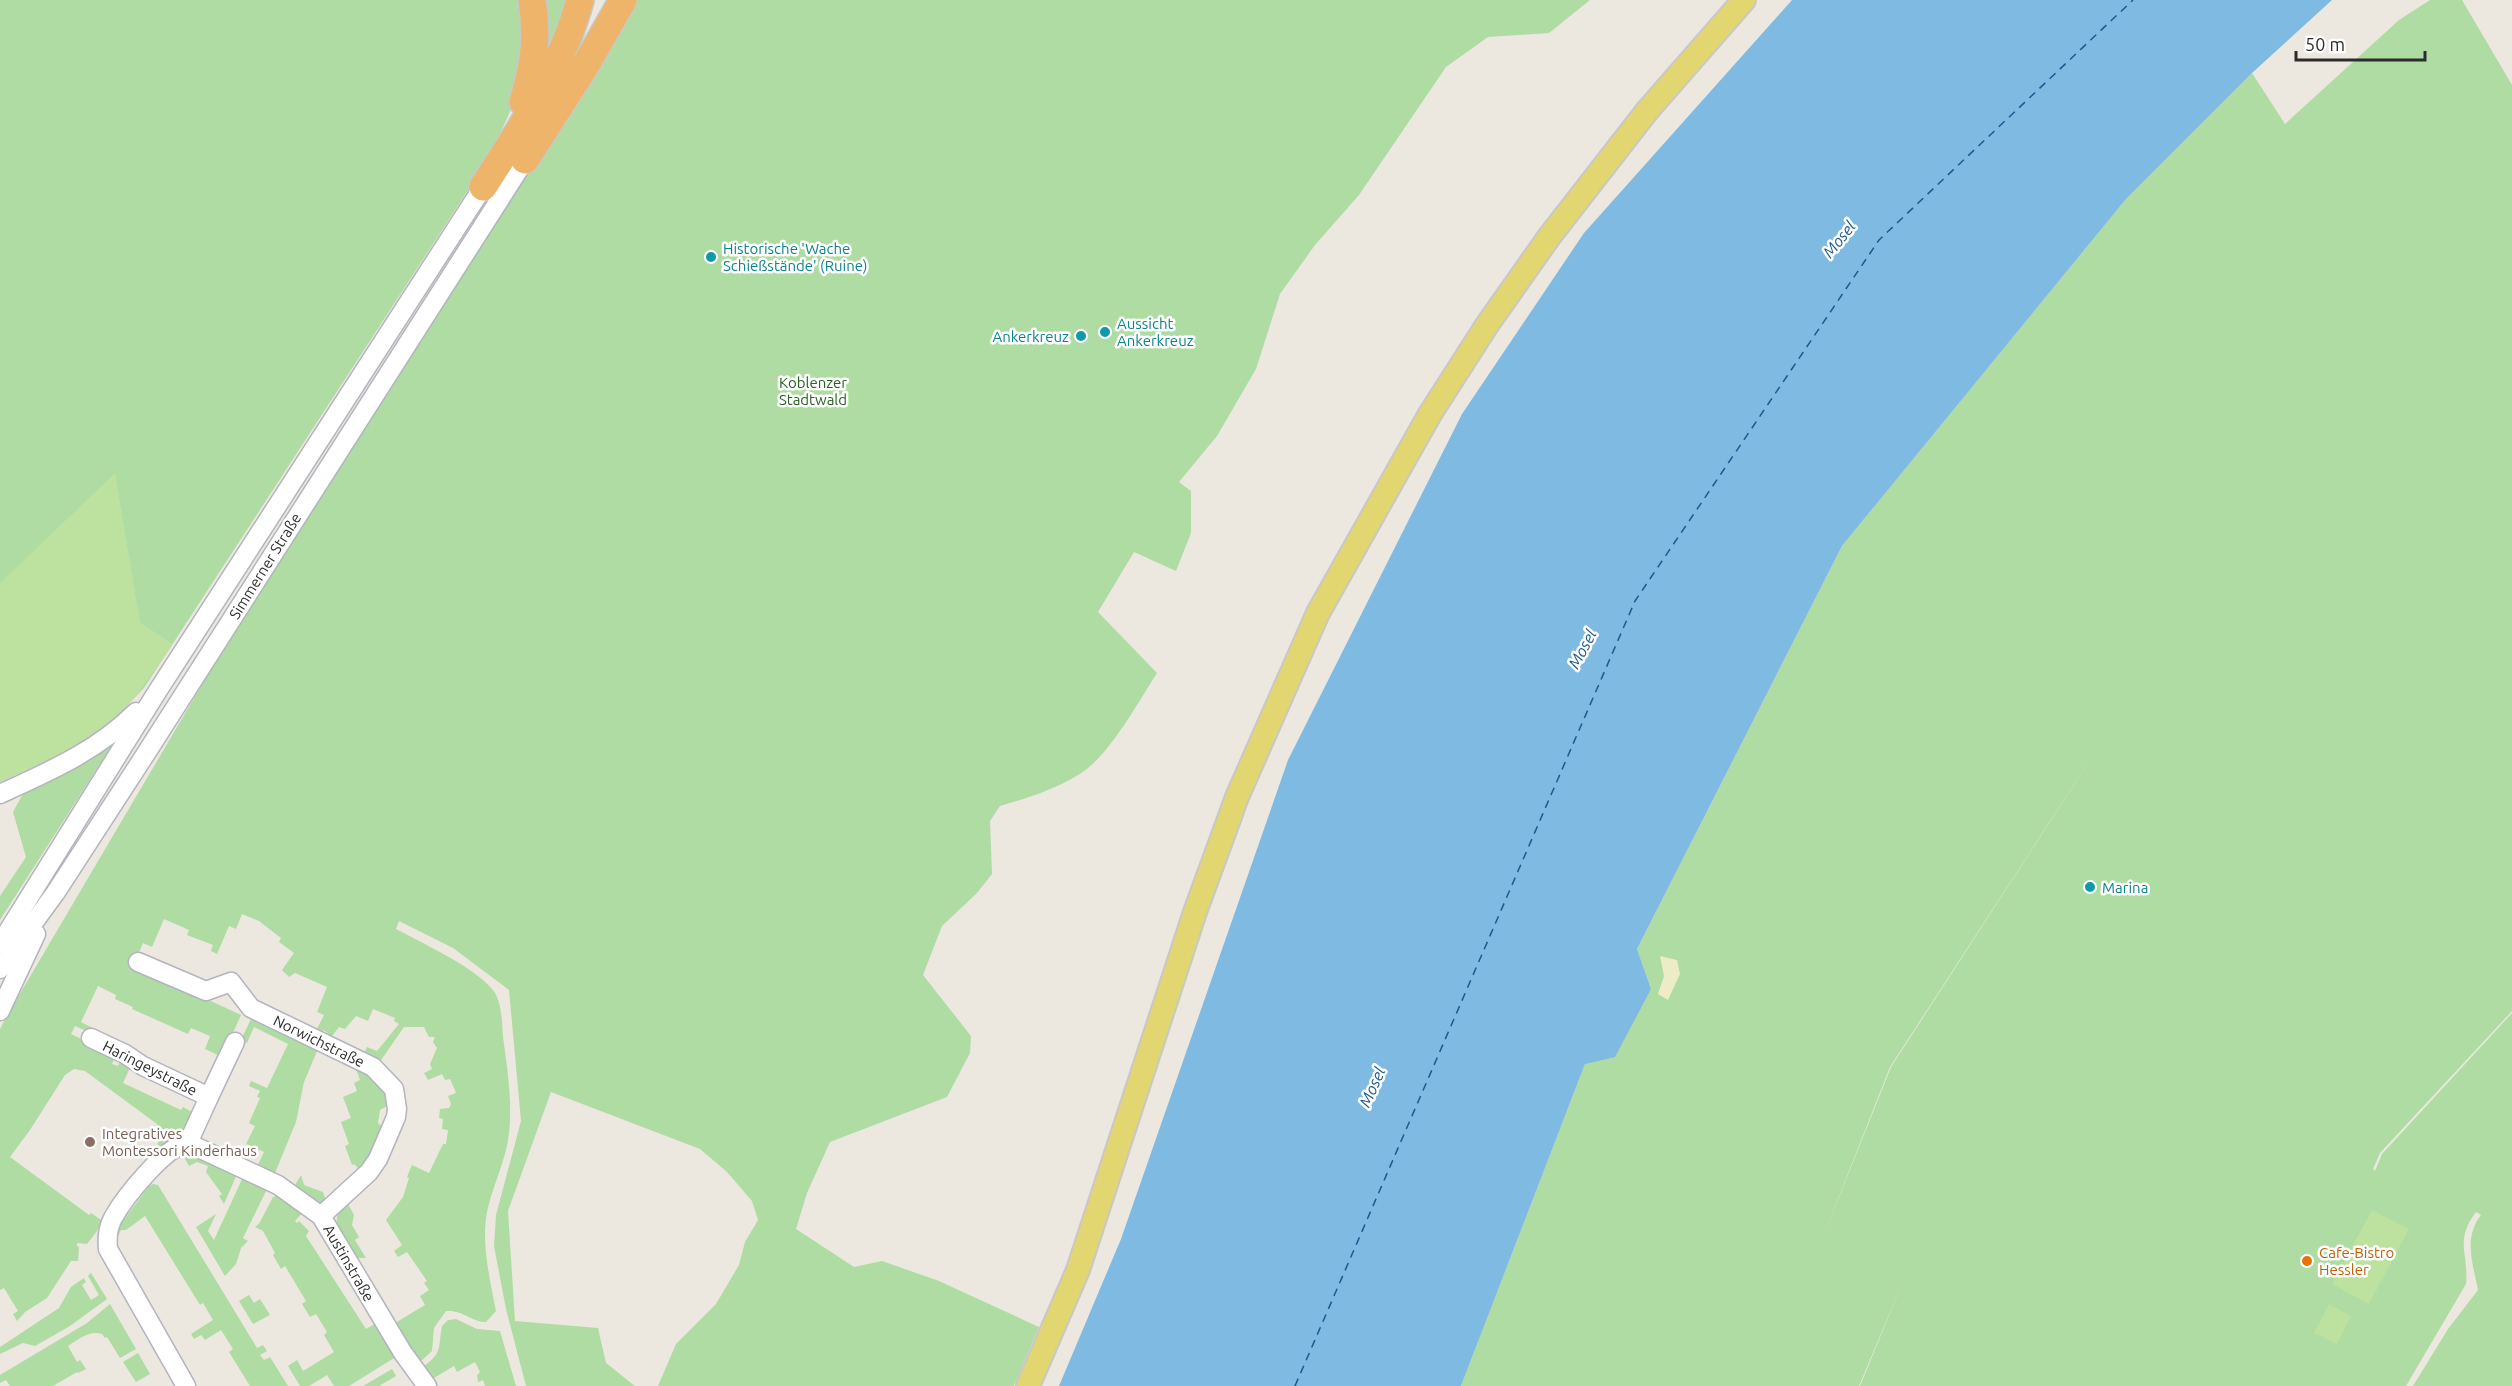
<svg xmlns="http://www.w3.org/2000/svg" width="2512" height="1386" viewBox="0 0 2512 1386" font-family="Ubuntu,sans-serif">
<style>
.green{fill:#aedca2;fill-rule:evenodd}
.sand{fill:#edecc6}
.pitch{fill:#bde29f}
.water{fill:#7fbae2}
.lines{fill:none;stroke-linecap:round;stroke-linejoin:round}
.ferry{stroke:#1d588e;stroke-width:1.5;stroke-dasharray:8 6;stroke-linecap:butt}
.minor-casing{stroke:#b3b4be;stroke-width:21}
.major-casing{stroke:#c8c8c8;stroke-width:26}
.highway-casing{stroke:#c8c8c8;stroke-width:30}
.minor{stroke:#fff;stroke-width:18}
.major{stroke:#e1d66f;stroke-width:22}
.highway{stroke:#edb46a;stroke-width:27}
.culture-dot{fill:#0f9aa8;stroke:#fff;stroke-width:2}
.education-dot{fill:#8d6e63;stroke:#fff;stroke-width:2}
.food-dot{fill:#e8710a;stroke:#fff;stroke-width:2}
.labels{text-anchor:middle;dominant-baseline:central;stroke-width:5;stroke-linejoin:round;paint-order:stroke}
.culture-label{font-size:15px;fill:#0d838f;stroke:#fff;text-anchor:start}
.park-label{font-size:15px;fill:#276123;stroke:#fff}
.street-label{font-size:15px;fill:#2c2c2c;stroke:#fff}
.education-label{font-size:15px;fill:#785e54;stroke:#fff;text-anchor:start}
.food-label{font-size:15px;fill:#c56008;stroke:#fff;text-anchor:start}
.water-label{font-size:16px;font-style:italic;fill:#1d588e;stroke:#fff}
</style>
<rect width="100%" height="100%" fill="#ece8e0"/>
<!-- green -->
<g class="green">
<polygon points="0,0 522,0 525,11 518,94 489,158 144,688 114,719 85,742 0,782"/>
<polygon points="540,0 575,0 539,69"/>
<path d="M632 0H1590L1549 33 1488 37 1446 67 1359 195 1315 245 1280 294 1256 369 1217 436 1179 482 1191 491V533L1176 571 1134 552 1098 612 1157 673C1137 704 1109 757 1078 775 1054 790 1027 798 1000 806L990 821 992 874 977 893 942 926 923 975 971 1036 970 1053 947 1097 830 1142 807 1193 796 1229 854 1267 882 1261 939 1281 1039 1327 1014 1386H658L676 1344 716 1304 739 1265 745 1242 758 1220 752 1201 727 1172 700 1149 551 1092 508 1211 515 1321 598 1328 606 1363 635 1386H526L506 1309 494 1246 496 1215 521 1121 509 990 453 948 399 921 396 929C420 942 481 970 495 993 502 1005 502 1023 503 1037 508 1073 514 1111 507 1146 502 1168 492 1189 487 1212 481 1243 490 1280 496 1311L486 1322C471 1322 464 1310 446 1311L434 1328 432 1351 420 1362 395 1323 425 1305 420 1296 429 1290 424 1283 427 1281 407 1252 398 1257 394 1251 402 1245 386 1220 403 1197 409 1178 407 1177 412 1165 429 1173 443 1144H446L448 1130 442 1129 443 1119 439 1118 440 1109 449 1108 451 1104 448 1096 456 1093 450 1079 445 1080 442 1074 428 1080 424 1073 432 1069 430 1064 437 1048 433 1042 435 1037H429L424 1027H404L379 1063 363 1055 367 1047 377 1051 399 1024 394 1021 395 1018 373 1009 368 1021 356 1016 345 1029 339 1027 329 1040 327 1039 328 1033 323 1030 319 1035 315 1033 324 1015 317 1012 327 987 295 973 289 977 282 970 294 953 279 942 281 938 259 921 242 914 236 929 229 926 217 954 211 951 213 945 187 935 189 930 164 919 152 947 143 943 137 957 131 964 241 1015 222 1057 205 1049 210 1036 191 1028 188 1034 132 1009 133 1007 115 999 116 995 98 986 81 1022 93 1028 91 1033 75 1026 71 1034 116 1055 112 1064 118 1066 122 1057 129 1070 123 1083 181 1110 183 1107 192 1112 183 1131 157 1152 159 1132 157 1124 85 1071 74 1069 65 1075 30 1130 10 1157 89 1215 91 1213 104 1222 87 1244 77 1243V1246L79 1247 78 1261H71L47 1298 25 1312 17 1321 13 1314 18 1311 4 1288 0 1290V1029L5 1019 223 649Z"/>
<path d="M2430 0H2462L2512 85V1011L2380 1153 2373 1169 2375 1171 2382 1154 2512 1013V1386H2413L2448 1329 2478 1290C2473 1264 2463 1238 2481 1215L2476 1212C2454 1241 2469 1253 2466 1284L2406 1386H1860L1904 1279 1859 1386H1461L1585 1064 1651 989 1637 949 1842 546 2126 199 2252 73 2285 124 2399 20ZM2110 729 1891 1067 1819 1247 1890 1067Z"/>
<polygon points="114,742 0,920 0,896 26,857 13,812 24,792 90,761"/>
<polygon points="251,1019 318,1049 304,1082 296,1122 275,1173 272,1175 257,1167 264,1152 246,1144 255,1126 249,1123 260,1098 257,1097 260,1091 249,1086 251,1081 267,1088 288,1044 254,1027 247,1043 241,1040"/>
<path d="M352 1065C375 1073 383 1080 389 1105L380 1110 378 1123 384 1128 375 1153 360 1170 354 1164 352 1165 345 1146 349 1144 341 1122 351 1118 343 1097 357 1091 354 1083 360 1080 356 1069Z"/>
<polygon points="190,1153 238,1172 224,1204 219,1196 222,1194 206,1172 208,1166 197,1162 189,1166 184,1157"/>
<polygon points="244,1175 268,1187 243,1238 248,1241 241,1248 236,1264 225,1276 196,1227 216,1214 208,1231 214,1240"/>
<polygon points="301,1175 304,1185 323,1192 326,1201 321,1206 305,1200 305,1193 295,1185"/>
<polygon points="153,1184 158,1185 257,1348 263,1345 267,1351 260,1355 264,1360 270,1357 288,1386 250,1386 229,1352 233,1349 221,1330 205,1340 201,1335 194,1339 191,1334 213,1320 203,1303 200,1305 145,1216 126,1230 121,1230 116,1240 117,1229 149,1186"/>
<polygon points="280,1195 303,1212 295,1221 297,1223 299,1221 309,1231 306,1236 366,1329 378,1322 399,1355 349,1386 334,1386 327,1375 309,1386 300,1386 288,1366 297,1360 303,1371 334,1352 324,1335 327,1332 316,1314 310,1317 302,1304 306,1301 285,1266 281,1269 273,1255 275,1253 263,1231 255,1227 259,1224 273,1197"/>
<path d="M347 1202 354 1215 352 1225 359 1237 355 1240 366 1258H357C345 1238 324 1222 347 1202Z"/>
<polygon points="91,1273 107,1299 70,1326 35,1346 23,1343 0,1354 0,1347 59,1308 71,1287 84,1278 86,1282 82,1285 91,1300 99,1295 88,1276"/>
<polygon points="249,1295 254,1303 260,1299 270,1315 253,1324 239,1301"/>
<path d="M110 1304 136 1349 120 1358 107 1337 105 1338 102 1334C90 1330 79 1339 68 1346L77 1362 80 1360 86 1369 78 1373 77 1372 53 1386H10L6 1380 0 1383V1375L87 1323Z"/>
<path d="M456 1319 477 1329 500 1331 516 1386H485L483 1380 478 1382 477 1375 480 1372 475 1362 457 1372 454 1366 429 1381 424 1372V1366C443 1353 438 1346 442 1326L448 1320Z"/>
<polygon points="138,1353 150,1374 136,1382 123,1362"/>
<polygon points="392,1369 396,1376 379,1386 363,1386"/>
</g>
<!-- sand -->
<polygon class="sand" points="1660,956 1677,960 1680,974 1668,1000 1658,994 1664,976"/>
<!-- pitch -->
<g class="pitch">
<path d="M115 473 140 622 172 644C148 681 122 720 83 743 57 758 27 769 0 782V583Z"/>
<polygon points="2372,1210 2409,1229 2369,1304 2332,1284"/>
<polygon points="2329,1304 2351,1316 2337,1344 2314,1333"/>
</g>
<!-- water -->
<polygon class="water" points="1792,0 2332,0 2252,73 2126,199 1842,546 1637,949 1651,989 1615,1057 1585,1064 1461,1386 1059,1386 1121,1239 1288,760 1462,414 1584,233"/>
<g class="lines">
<!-- ferry -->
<polyline class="ferry" points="1295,1386 1635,601 1879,240 2133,0"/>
<!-- minor casing -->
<g class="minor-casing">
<g id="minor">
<path d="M0 794C50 771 97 751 136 712"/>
<polyline points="0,944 157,692 483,187"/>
<polyline points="138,962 206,991 231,982 251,1008 373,1067 394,1089 397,1109 396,1117 378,1159 369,1172 321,1216"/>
<polyline points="0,969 56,892 145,755 525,160"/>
<polyline points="0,1011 36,934"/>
<polyline points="91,1038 125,1054 143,1066 209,1097 188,1143"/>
<polyline points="209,1097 235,1042"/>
<path d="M186 1386 108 1249C107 1239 108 1227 113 1218 124 1198 166 1145 188 1143L278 1185 321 1216 403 1353 427 1386"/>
</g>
</g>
<!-- major casing -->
<g class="major-casing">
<polyline id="major" points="1028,1386 1078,1270 1195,912 1237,797 1318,613 1430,414 1487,325 1549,237 1647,111 1744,0"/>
</g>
<!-- highway casing -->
<g class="highway-casing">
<g id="highway">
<path d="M523 102C534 66 538 38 532 0"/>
<polyline points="525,160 584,68 623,0"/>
<path d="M483 187C521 128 562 69 580 0"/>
</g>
</g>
<!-- minor -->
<use href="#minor" class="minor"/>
<!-- major -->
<use href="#major" class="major"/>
<!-- highway -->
<use href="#highway" class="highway"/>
</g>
<!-- markers -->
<g class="culture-dot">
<circle cx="711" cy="257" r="6"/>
<circle cx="1105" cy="332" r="6"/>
<circle cx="1081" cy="336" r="6"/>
<circle cx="2090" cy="887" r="6"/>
</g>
<circle class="education-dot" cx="90" cy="1142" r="6"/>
<circle class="food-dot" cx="2307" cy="1261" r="6"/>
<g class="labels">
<!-- culture labels -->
<g class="culture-label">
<text x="723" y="248">Historische 'Wache<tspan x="723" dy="17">Schießstände' (Ruine)</tspan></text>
<text x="1117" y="323">Aussicht<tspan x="1117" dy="17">Ankerkreuz</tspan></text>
<text x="1069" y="336" text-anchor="end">Ankerkreuz</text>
<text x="2102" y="887">Marina</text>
</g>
<!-- park labels -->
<g class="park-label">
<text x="813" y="382">Koblenzer<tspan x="813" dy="17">Stadtwald</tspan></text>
</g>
<!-- street labels -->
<g class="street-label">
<text transform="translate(265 566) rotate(-58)">Simmerner Straße</text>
<text transform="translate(319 1041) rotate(26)">Norwichstraße</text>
<text transform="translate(150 1068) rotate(27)">Haringeystraße</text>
<text transform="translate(349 1263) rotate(60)">Austinstraße</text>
</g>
<!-- education labels -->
<g class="education-label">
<text x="102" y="1133">Integratives<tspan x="102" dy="17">Montessori Kinderhaus</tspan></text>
</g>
<!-- food labels -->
<g class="food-label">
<text x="2319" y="1252">Cafe-Bistro<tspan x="2319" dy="17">Hessler</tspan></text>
</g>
<!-- water labels -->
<g class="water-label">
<text transform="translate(1839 239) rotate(-51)">Mosel</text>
<text transform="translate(1582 649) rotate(-62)">Mosel</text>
<text transform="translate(1372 1087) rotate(-66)">Mosel</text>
</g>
</g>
<!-- scale -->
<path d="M2296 51v9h129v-9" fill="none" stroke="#2c2c2c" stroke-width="3"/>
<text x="2305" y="51" font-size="18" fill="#2c2c2c" stroke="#ffffff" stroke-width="4.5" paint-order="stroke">50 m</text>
</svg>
